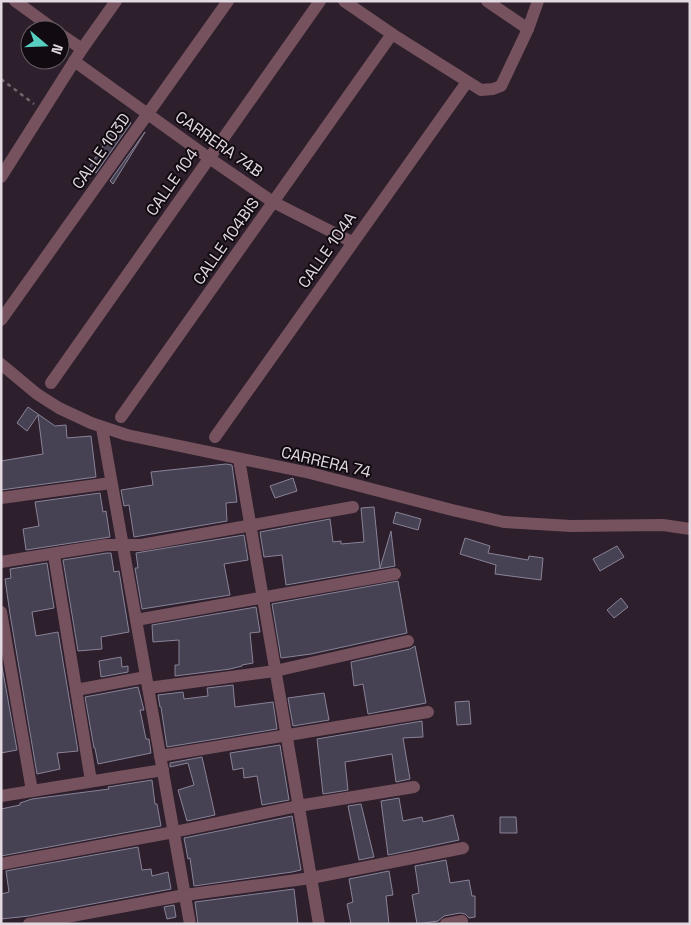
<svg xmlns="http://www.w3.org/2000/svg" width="691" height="925" viewBox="0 0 691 925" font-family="'Space Grotesk',sans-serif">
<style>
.building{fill:#464153;stroke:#8a8398}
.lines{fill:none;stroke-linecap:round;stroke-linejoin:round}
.path{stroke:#70646f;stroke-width:2.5;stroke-dasharray:4 4;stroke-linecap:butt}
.minor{stroke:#75525d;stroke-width:12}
.labels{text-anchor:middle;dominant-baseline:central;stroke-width:4;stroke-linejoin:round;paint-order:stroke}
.street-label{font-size:16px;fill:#e2d9e1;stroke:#110b11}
</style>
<rect width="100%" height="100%" fill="#2d1f2c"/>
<!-- building -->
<g class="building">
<polygon points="121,117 131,123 96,173 89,168"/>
<polygon points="145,132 113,184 110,181"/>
<polygon points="28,407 55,426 66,425 67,438 91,436 96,477 1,490 1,461 43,454 38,415 27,431 17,423"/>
<polygon points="226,464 232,465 237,502 226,503 227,521 134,537 129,505 124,506 121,490 153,485 151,472"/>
<polygon points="293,478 297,491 275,498 270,486"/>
<polygon points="100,493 103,512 106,511 110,537 26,550 23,529 39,526 35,502"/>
<polygon points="374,507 380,568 391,531 395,566 286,585 282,555 264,557 260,532 330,519 333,542 341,541 341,544 364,542 361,508"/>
<polygon points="396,512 421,519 418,530 393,523"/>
<polygon points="244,535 248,560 224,564 230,595 142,609 135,568 138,568 136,553"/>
<polygon points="465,538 490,546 488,553 528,560 529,556 543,558 541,580 495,574 496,565 460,554"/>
<polygon points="617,546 624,557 600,571 593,559"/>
<polygon points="107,553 111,553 114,572 119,571 129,632 101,637 102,649 78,651 63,560"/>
<polygon points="47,563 54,608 32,612 36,636 58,632 78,751 57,753 60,769 37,774 10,614 5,579 11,578 10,569"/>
<polygon points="398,581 407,633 311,654 281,658 272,604"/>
<polygon points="621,598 628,607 614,618 607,610"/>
<polygon points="256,607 260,632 250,633 253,663 242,665 242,666 230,669 175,676 175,665 179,665 179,640 153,642 152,625"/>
<polygon points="415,646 426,703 368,714 363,684 354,686 351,662 410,649"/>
<polygon points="121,657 122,667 128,666 128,672 101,677 99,661"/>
<polygon points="1,661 17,750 1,753"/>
<polygon points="233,685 235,707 273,702 277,729 167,747 161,707 160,707 158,695 183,692 184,699 208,696 207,688"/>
<polygon points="138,687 144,710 140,710 146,739 149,739 151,753 98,764 95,748 94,748 85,697"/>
<polygon points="324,693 329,720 293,726 288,698"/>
<polygon points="469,701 471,724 457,725 455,702"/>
<polygon points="422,721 423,737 403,738 410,779 396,782 392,754 345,762 348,790 323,794 317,739"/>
<polygon points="280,745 289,800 262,805 257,776 244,778 243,768 233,770 230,753"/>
<polygon points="202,757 215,815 187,821 178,790 194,785 188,763 170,767 170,763"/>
<polygon points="152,780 155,804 157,804 161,826 1,856 1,809 20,805 20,803 32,799 109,789 108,787"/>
<polygon points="399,798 403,821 422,817 423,822 453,815 459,840 388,855 381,801"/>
<polygon points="361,804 374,857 359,860 348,806"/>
<polygon points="292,816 301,870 292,872 194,886 190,858 188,859 184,838"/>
<polygon points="500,817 516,817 517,833 500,833"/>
<polygon points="138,847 142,870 151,869 152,876 168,872 171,889 29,916 1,919 1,894 9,892 6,871"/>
<polygon points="446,860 450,883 469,880 472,896 475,896 475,917 469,918 465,914 460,913 444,916 438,921 417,924 412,895 419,893 415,866"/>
<polygon points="389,871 393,895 386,896 389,924 351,924 347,904 353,902 349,879"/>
<polygon points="294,889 298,924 198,924 195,902"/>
<polygon points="174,905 176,917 167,919 164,907"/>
</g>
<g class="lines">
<!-- path -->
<polyline class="path" points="1,79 34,104"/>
<!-- minor -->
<g class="minor">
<polyline points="15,1 55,30"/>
<polyline points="344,1 392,34 481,90 493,89 501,86 528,29 538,1"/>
<polyline points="487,1 528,29"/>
<polyline points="60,34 82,49"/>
<polyline points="74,61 209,158 273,202 352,242"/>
<polyline points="1,177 82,49 116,1"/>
<polyline points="1,320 228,1"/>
<polyline points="1,364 37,394 59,408 91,423 127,435 310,473 452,510 504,522 571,526 663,525 690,529"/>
<polyline points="51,383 320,1"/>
<polyline points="121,417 392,34"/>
<polyline points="102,428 190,924"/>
<polyline points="215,437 467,82"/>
<polyline points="239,459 319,924"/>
<polyline points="1,498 111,483"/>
<polyline points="54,555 91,781"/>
<polyline points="1,562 106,545 141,545 353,507"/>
<polyline points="1,612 32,791"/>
<polyline points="136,620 395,574"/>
<polyline points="148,688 275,671 408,641"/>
<polyline points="76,690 146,677"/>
<polyline points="160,756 428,712"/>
<polyline points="1,796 163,770"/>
<polyline points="1,864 174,832 298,806 414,787"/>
<polyline points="29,924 185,895 311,878 463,848"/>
<polyline points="446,924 462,921"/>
</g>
</g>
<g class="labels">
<!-- street labels -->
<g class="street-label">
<text transform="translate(219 144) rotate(35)">CARRERA 74B</text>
<text transform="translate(101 151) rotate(-55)">CALLE 103D</text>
<text transform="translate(172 182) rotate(-55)">CALLE 104</text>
<text transform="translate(226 241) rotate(-55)">CALLE 104BIS</text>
<text transform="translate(327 250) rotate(-55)">CALLE 104A</text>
<text transform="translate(326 462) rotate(13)">CARRERA 74</text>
</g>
</g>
<!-- border -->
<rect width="691" height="925" fill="none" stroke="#e2d9e1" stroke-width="5"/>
<!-- north arrow -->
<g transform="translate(45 45) rotate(109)"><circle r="24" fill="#110b11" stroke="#655d64"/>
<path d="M0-4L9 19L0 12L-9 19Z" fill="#58cec0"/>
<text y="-8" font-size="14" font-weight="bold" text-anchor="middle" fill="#e2d9e1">N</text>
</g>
</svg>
